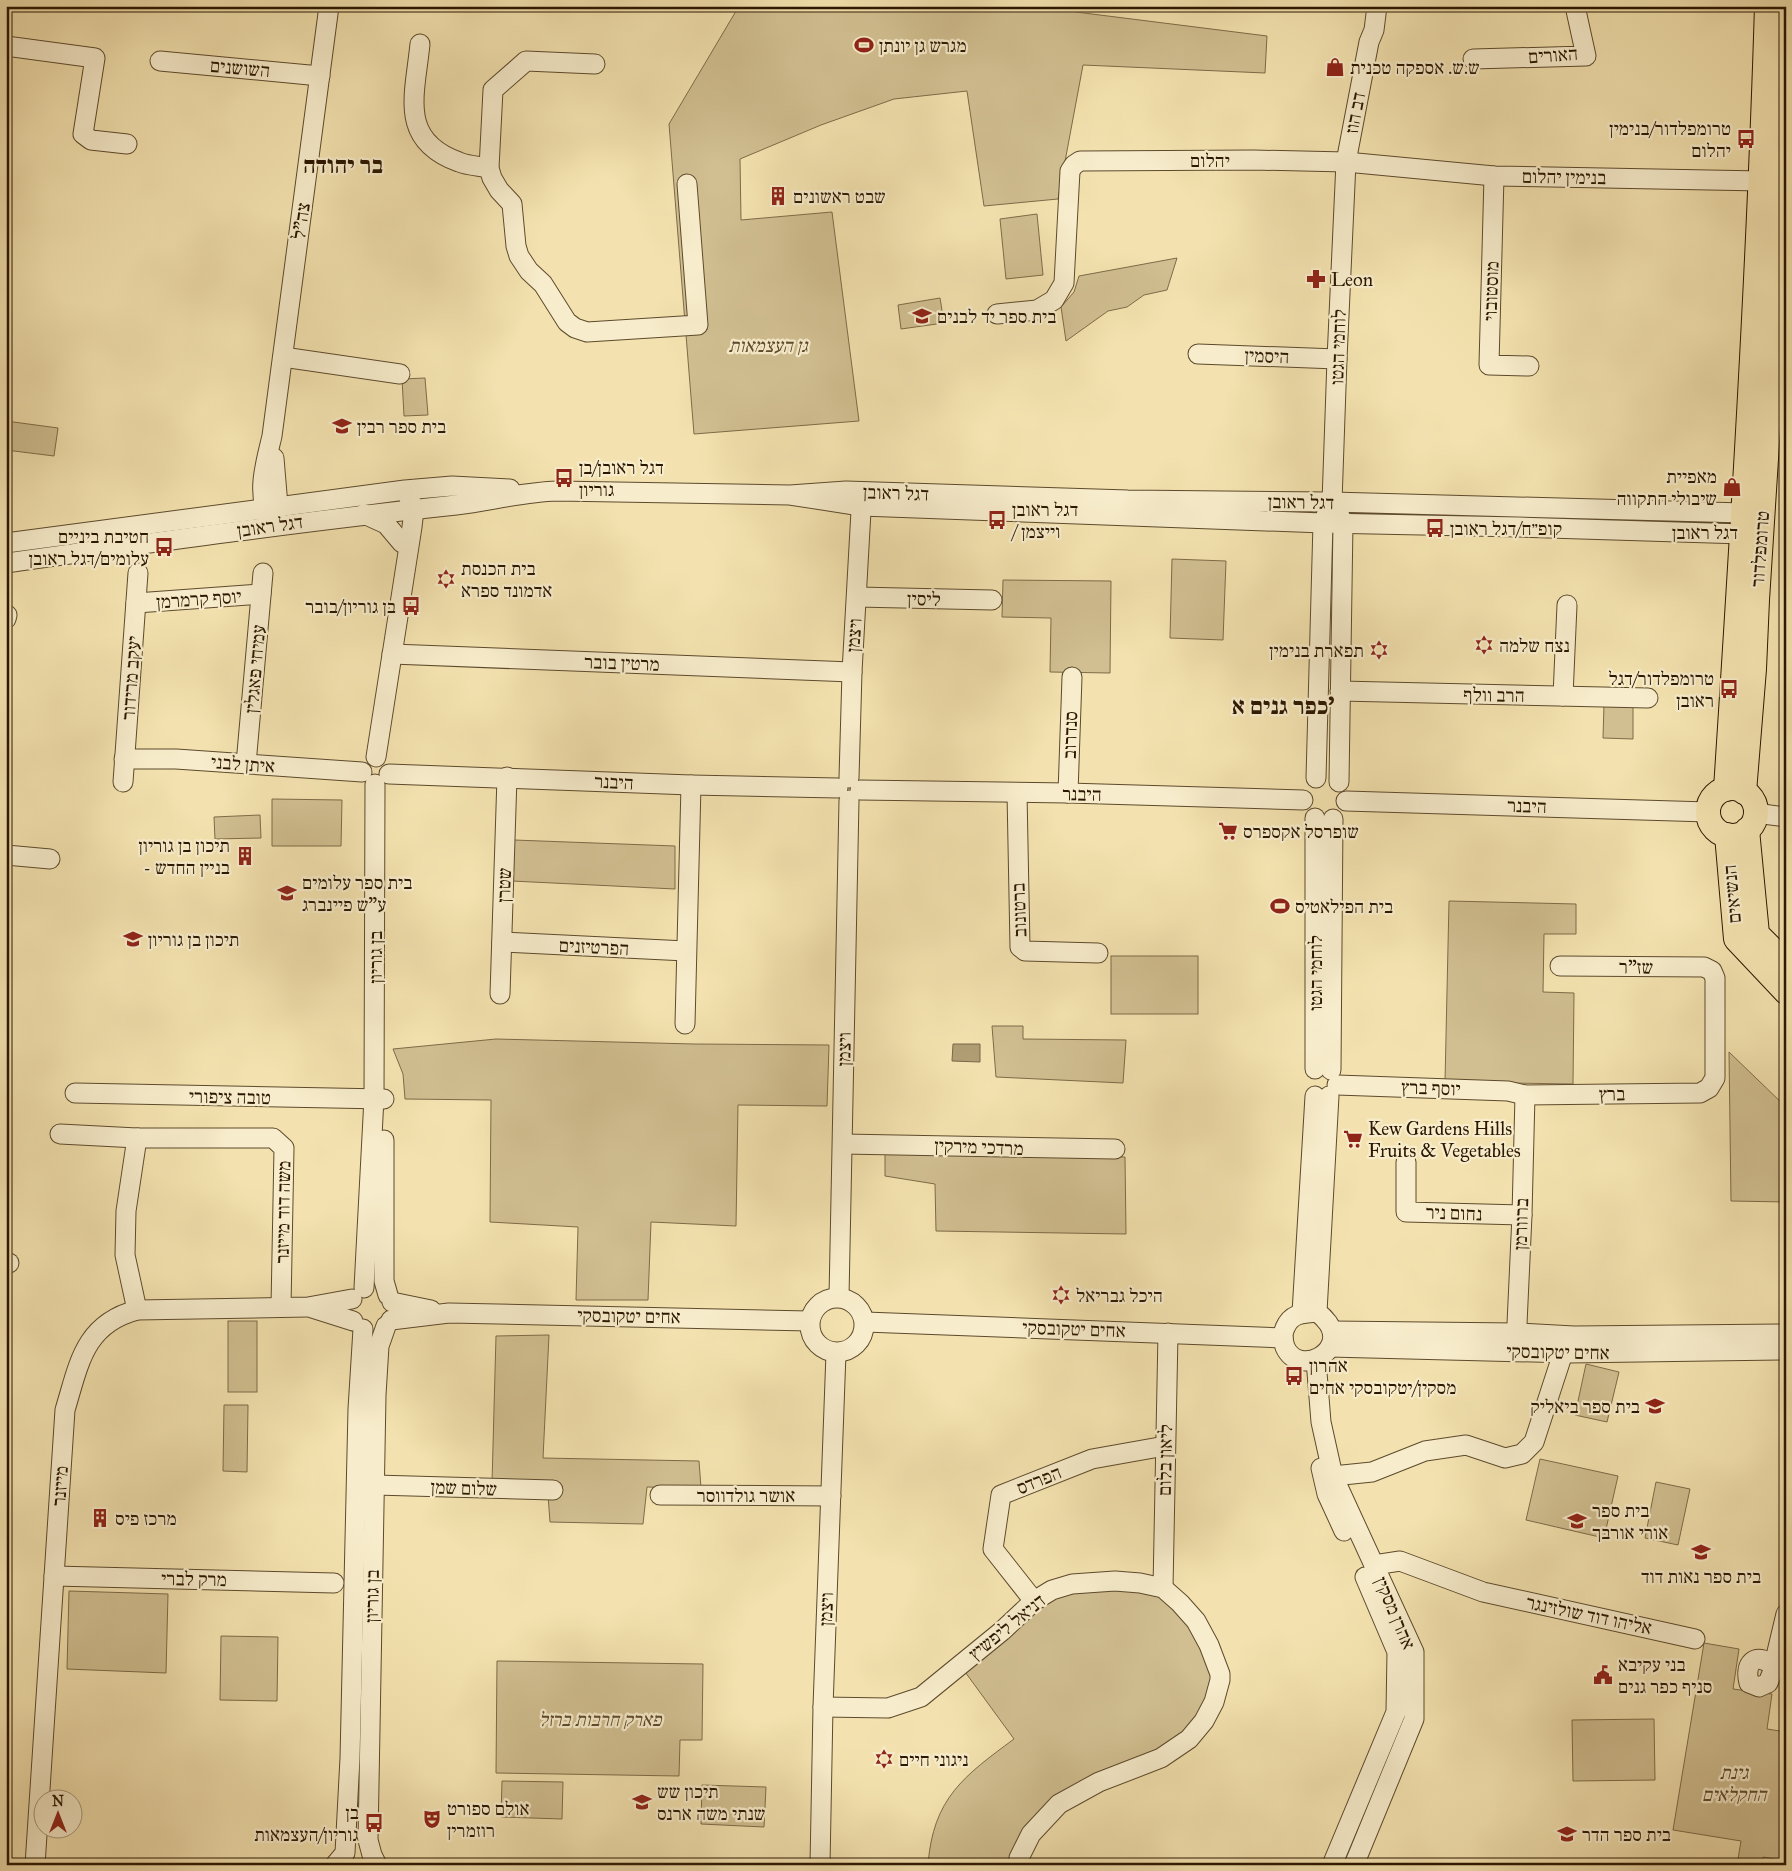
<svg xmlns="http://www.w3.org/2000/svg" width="1792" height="1871" viewBox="0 0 1792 1871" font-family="'IM FELL Great Primer','Frank Ruhl Libre',serif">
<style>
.green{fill:#d1bf91;stroke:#7e6b48}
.water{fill:#af9d74;stroke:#7a6746}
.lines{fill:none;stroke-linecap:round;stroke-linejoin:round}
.minor-casing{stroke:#5d4a2c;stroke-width:21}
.major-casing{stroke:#2b1700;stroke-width:26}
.minor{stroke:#f7eccb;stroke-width:19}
.major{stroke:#f3e2af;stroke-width:24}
.labels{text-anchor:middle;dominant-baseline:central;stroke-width:4.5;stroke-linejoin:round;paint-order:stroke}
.poi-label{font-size:19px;fill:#2b1700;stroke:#f7eccb;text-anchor:start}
.street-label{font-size:19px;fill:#2b1700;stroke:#f7eccb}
.park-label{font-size:19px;font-style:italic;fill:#5d492c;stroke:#f7eccb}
.district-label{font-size:24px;font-weight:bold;fill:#2b1700;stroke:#f7eccb}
</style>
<rect width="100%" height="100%" fill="#f3e2af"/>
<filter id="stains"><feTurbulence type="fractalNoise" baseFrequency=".004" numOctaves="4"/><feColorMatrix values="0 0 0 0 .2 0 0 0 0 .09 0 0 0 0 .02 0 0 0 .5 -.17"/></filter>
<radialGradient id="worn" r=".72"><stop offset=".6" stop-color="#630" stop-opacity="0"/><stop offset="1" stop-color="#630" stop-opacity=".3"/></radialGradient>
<!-- green -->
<g class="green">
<polygon points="739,6 1073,6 1076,12 1267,36 1265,73 1083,65 1058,199 984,206 967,91 894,99 821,125 740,159 741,220 832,212 859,421 694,434 669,124"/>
<polygon points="1037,214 1043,275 1006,279 1000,219"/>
<polygon points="1177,258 1167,290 1144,295 1127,307 1108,311 1066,341 1061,307 1074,292 1079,276"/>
<polygon points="940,298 944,323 901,329 898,305"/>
<polygon points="425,378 428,415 404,416 402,379"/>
<polygon points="6,421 58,428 54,456 6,450"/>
<polygon points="1172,559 1226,561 1223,640 1170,638"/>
<polygon points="1003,580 1111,581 1110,673 1050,672 1051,618 1002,617"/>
<polygon points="1604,704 1633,705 1633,739 1603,738"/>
<polygon points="272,799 342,800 341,846 272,846"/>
<polygon points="260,815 261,838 215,839 214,817"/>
<polygon points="514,840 675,846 675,889 512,881"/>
<polygon points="1449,901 1576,904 1576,934 1544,934 1543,992 1574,993 1573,1084 1445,1082"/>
<rect x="1111" y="956" width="87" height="58"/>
<polygon points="992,1026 1023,1026 1023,1039 1126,1040 1123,1083 996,1077"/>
<polygon points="496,1039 694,1044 829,1045 827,1106 738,1105 736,1226 651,1222 648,1300 576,1300 578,1227 490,1222 491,1100 405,1099 403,1074 393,1049"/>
<polygon points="1729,1052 1786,1107 1786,1202 1731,1201"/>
<polygon points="885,1154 1125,1157 1126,1234 936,1231 935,1184 885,1176"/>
<rect x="228" y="1321" width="29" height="71"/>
<polygon points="549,1335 543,1458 699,1461 701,1488 647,1487 643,1524 550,1522 547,1482 492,1483 496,1336"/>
<polygon points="1586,1364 1619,1372 1607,1422 1575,1415"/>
<polygon points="224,1405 248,1405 247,1472 223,1471"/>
<polygon points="1540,1459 1618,1476 1604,1538 1526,1520"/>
<polygon points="1656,1482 1690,1489 1678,1545 1645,1538"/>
<path d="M1163 1588 1220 1674 1189 1739 1059 1804 1018 1865H928C933 1798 964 1776 1014 1739L960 1665 1052 1590Z"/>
<polygon points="69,1591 168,1594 166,1673 67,1669"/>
<polygon points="221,1636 278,1637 277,1701 220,1700"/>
<polygon points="1704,1643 1739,1649 1733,1689 1772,1694 1767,1729 1786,1732 1786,1861 1763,1857 1762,1865 1737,1865 1741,1841 1673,1830"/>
<polygon points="497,1661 703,1664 702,1740 680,1740 679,1776 496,1773"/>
<polygon points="1654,1719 1655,1780 1573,1781 1572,1720"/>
<polygon points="502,1781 563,1782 562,1819 501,1817"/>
<polygon points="702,1785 766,1787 764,1827 701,1824"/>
</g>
<!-- water -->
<polygon class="water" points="953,1044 980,1044 980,1062 952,1061"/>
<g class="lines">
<!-- minor casing -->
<g class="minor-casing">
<g id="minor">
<path d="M420 44C415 95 398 140 459 162 468 166 480 166 489 168"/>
<polyline points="6,46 95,58 83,134 91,140 127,144"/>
<polyline points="1473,59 1586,56 1575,6"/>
<polyline points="160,61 320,76"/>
<polyline points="595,64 526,61 493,90 489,168 492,178 499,190 512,204 516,246 519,256 529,271 543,284 567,322 575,328 587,332 698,325 687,184"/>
<polyline points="1494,176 1489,365 1529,366"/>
<polyline points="997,314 1037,310 1054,300 1064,283 1070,171 1074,165 1080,161 1253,160 1346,162 1494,176 1762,181 1771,188"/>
<polyline points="1198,354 1337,359"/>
<polyline points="283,357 400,374"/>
<polyline points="274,458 278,506 275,517"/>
<polyline points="1338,512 1343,523 1339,782"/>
<polyline points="364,514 386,524 402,543"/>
<path d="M269 518C256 492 266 462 272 436L329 6"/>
<polyline points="6,543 405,490 452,486 510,489"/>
<path d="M6 563C156 542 305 521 456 505 490 501 523 492 557 491L790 495 846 491 1128 500 1332 502 1744 513 1762 523 1743 534 1519 527 1323 523 861 506 790 495"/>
<polyline points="857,597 992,600"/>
<polyline points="136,603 261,594"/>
<polyline points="6,619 7,615"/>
<polyline points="392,654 852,672"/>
<polyline points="1340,691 1648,698"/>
<polyline points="1563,696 1567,605"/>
<polyline points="376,757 412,527 414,509 409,498"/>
<polyline points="124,759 176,759 362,772"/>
<polyline points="246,764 263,573"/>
<polyline points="389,774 691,785 838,788"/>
<polyline points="849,778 852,672 862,493"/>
<polyline points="1316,778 1323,523 1332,502 1337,359 1346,162 1369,42 1374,30 1377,6"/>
<polyline points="123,782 138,573"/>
<polyline points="860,790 1068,793 1303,800"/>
<polyline points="1017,793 1020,947 1025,951 1098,953"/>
<polyline points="1068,793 1072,677"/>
<polyline points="1346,801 1708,812"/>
<polyline points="1755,813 1786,817"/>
<polyline points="6,855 50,859"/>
<polyline points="502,942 686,951"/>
<polyline points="500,994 507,777"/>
<polyline points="685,1024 691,785"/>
<polyline points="1315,1069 1315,818"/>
<polyline points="1331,1070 1333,819"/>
<polyline points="1337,1085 1508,1091 1525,1095 1700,1093 1709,1088 1715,1078 1715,978 1712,971 1704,967 1560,966"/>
<polyline points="75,1093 384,1099"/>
<polyline points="60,1134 137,1138 273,1138 284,1148 281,1307"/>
<polyline points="137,1138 126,1211 125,1255 137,1310"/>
<polyline points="384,1140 384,1281 388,1295"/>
<polyline points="843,1144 1115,1149"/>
<polyline points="1406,1162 1406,1212 1522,1215"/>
<polyline points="6,1263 9,1263"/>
<polyline points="364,1288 374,1098 375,784"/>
<polyline points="839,1297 849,800"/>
<circle cx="837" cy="1325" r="27"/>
<polyline points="392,1302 431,1310"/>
<polyline points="312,1308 353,1321"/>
<polyline points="1317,1312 1329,1096"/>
<path d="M1317 1312C1321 1315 1325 1319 1328 1323 1348 1351 1299 1378 1285 1347 1283 1341 1282 1334 1285 1328 1291 1313 1304 1313 1317 1312Z"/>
<polyline points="1302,1313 1315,1096"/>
<polyline points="391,1320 449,1313 809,1321"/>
<polyline points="865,1322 1283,1338"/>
<polyline points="1332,1331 1517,1333 1574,1336 1786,1334"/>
<polyline points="1516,1346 1522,1215 1525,1095"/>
<polyline points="1330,1347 1569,1353 1786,1350"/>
<polyline points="1316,1360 1321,1422 1333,1476 1414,1652 1414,1719 1354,1865"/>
<polyline points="1321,1468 1327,1494 1344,1531"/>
<polyline points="1333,1476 1372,1472 1425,1451 1466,1445 1505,1458 1522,1454 1534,1442 1563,1353"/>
<polyline points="375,1485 553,1490"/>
<polyline points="660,1495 831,1496"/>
<polyline points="1374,1565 1400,1561 1483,1592 1695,1639"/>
<polyline points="54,1576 334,1583"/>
<polyline points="1163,1588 1168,1333"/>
<polyline points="1034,1601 993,1549 1001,1495 1092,1459 1165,1446"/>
<path d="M1773 1665C1755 1652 1744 1663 1749 1683L1759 1687 1768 1683 1772 1673 1786 1614"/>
<polyline points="823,1707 888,1708 921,1697 1002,1631 1034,1601 1052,1590 1072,1584 1115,1581 1140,1583 1163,1588 1180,1603 1196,1621 1209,1645 1220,1674 1220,1680 1214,1702 1204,1721 1189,1739 1161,1758 1099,1782 1059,1804 1031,1834 1019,1858 1018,1865"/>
<path d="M35 1865 65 1410C79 1364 84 1324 137 1310L308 1307 352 1299"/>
<polyline points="335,1865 345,1853 350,1758 358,1409 363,1329"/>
<polyline points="377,1865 372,1855 368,1840 376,1395 379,1346 386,1326"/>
<polyline points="820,1865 823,1707 836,1353"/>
<polyline points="1332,1865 1396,1712 1397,1652 1365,1577"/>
</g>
</g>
<!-- major casing -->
<g class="major-casing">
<g id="major">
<circle cx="1732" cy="812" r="24"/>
<path d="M1726 789C1743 528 1759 268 1767 6"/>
<polyline points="1744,792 1754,669 1757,600 1776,302 1784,6"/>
<polyline points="1747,830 1757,934 1786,963"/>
<polyline points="1727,835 1736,939 1786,992"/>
</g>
</g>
<!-- minor -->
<use href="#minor" class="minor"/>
<!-- major -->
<use href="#major" class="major"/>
</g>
<!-- icons -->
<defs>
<g id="stadium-bare" transform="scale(1.5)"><path d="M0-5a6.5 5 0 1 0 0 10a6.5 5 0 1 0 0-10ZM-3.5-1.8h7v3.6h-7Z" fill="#8f2418" stroke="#f7eccb" stroke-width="2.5" paint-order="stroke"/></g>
<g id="shop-bare" transform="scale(1.5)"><path d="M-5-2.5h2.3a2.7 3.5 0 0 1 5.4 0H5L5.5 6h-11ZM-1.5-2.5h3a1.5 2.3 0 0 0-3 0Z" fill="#8f2418" stroke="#f7eccb" stroke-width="2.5" paint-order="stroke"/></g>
<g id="bus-bare" transform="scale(1.5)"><path d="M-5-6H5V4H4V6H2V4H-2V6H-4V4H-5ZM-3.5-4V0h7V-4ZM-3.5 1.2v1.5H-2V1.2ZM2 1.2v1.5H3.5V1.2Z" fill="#8f2418" stroke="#f7eccb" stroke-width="2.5" paint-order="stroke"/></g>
<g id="building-bare" transform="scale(1.5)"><path d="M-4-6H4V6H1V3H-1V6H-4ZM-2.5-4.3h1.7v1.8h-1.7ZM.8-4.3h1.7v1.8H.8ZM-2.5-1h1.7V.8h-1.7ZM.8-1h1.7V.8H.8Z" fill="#8f2418" stroke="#f7eccb" stroke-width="2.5" paint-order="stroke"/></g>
<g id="pharmacy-bare" transform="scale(1.5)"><path d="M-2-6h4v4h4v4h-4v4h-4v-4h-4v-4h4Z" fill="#8f2418" stroke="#f7eccb" stroke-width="2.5" paint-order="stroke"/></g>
<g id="school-bare" transform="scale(1.5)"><path d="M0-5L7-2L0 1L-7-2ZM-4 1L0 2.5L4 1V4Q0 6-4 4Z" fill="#8f2418" stroke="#f7eccb" stroke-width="2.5" paint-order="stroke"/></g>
<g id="synagogue-bare" transform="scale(1.5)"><path d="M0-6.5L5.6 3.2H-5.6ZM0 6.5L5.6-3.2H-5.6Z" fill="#8f2418" stroke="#f7eccb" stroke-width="2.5" paint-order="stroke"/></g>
<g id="supermarket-bare" transform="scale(1.5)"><path d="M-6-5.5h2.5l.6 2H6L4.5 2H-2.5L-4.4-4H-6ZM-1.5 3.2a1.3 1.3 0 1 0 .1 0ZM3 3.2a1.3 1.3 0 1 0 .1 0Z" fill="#8f2418" stroke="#f7eccb" stroke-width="2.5" paint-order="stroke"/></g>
<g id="civic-bare" transform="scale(1.5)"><path d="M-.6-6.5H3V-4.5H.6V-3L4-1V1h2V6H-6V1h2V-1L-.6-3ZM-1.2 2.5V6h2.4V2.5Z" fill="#8f2418" stroke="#f7eccb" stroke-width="2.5" paint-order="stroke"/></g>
<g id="theatre-bare" transform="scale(1.5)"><path d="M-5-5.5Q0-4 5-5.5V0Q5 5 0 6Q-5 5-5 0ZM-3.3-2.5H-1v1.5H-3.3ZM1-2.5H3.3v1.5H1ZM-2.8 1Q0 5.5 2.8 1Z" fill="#8f2418" stroke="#f7eccb" stroke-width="2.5" paint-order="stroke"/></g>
</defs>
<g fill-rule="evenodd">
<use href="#stadium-bare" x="864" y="45"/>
<use href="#shop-bare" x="1335" y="67"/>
<use href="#bus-bare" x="1746" y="139"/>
<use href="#building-bare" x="778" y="196"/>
<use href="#pharmacy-bare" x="1316" y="279"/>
<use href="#school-bare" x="922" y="316"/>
<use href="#school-bare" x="342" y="426"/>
<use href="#bus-bare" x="564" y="478"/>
<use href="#shop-bare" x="1732" y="487"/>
<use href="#bus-bare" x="997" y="520"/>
<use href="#bus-bare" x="1435" y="528"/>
<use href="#bus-bare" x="164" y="547"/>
<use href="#synagogue-bare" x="446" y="579"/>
<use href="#bus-bare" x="411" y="606"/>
<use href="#synagogue-bare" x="1484" y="645"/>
<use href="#synagogue-bare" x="1379" y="650"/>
<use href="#bus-bare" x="1729" y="689"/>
<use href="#supermarket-bare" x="1228" y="831"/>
<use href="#building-bare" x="245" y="856"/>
<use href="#school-bare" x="287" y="893"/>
<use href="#stadium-bare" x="1280" y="906"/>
<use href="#school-bare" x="133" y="939"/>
<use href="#supermarket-bare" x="1353" y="1139"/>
<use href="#synagogue-bare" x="1061" y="1295"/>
<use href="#bus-bare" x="1294" y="1376"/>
<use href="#school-bare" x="1655" y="1406"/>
<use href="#building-bare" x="100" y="1518"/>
<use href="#school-bare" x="1577" y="1521"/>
<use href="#school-bare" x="1701" y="1552"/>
<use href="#civic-bare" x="1603" y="1675"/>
<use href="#synagogue-bare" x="884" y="1759"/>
<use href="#school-bare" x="642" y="1802"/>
<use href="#theatre-bare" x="432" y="1819"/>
<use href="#bus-bare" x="374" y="1823"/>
<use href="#school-bare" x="1567" y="1834"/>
</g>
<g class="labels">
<!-- poi labels -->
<g class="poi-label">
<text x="879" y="45">מגרש גן יונתן</text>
<text x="1350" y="67">ש.ש. אספקה טכנית</text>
<text x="1731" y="128" text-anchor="end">טרומפלדור/בנימין<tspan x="1731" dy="22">יהלום</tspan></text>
<text x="793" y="196">שבט ראשונים</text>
<text x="1331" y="279">Leon</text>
<text x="937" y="316">בית ספר יד לבנים</text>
<text x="357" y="426">בית ספר רבין</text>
<text x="579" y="467">דגל ראובן/בן<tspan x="579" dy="22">גוריון</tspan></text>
<text x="1717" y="476" text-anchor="end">מאפיית<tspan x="1717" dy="22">שיבולי התקווה</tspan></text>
<text x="1012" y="509">דגל ראובן<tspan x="1012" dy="22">/ וייצמן</tspan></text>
<text x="1450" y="528">קופ״ח/דגל ראובן</text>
<text x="149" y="536" text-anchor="end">חטיבת ביניים<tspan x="149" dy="22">עלומים/דגל ראובן</tspan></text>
<text x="461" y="568">בית הכנסת<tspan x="461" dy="22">אדמונד ספרא</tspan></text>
<text x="396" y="606" text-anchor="end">בן גוריון/בובר</text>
<text x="1499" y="645">נצח שלמה</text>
<text x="1364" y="650" text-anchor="end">תפארת בנימין</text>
<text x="1714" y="678" text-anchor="end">טרומפלדור/דגל<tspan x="1714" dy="22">ראובן</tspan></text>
<text x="1243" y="831">שופרסל אקספרס</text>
<text x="230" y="845" text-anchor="end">תיכון בן גוריון<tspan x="230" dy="22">- בניין החדש</tspan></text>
<text x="302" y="882">בית ספר עלומים<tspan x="302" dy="22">ע"ש פיינברג</tspan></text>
<text x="1295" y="906">בית הפילאטיס</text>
<text x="148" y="939">תיכון בן גוריון</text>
<text x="1368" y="1128">Kew Gardens Hills<tspan x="1368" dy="22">Fruits &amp; Vegetables</tspan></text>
<text x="1076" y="1295">היכל גבריאל</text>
<text x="1309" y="1365">אהרון<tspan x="1309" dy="22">מסקין/יטקובסקי אחים</tspan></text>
<text x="1640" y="1406" text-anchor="end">בית ספר ביאליק</text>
<text x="1592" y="1510">בית ספר<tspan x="1592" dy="22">אורי אורבך</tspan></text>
<text x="115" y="1518">מרכז פיס</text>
<text x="1701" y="1576" text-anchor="middle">בית ספר נאות דוד</text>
<text x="1618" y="1664">בני עקיבא<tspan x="1618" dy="22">סניף כפר גנים</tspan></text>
<text x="899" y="1759">ניגוני חיים</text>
<text x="657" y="1791">תיכון שש<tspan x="657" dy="22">שנתי משה ארנס</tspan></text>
<text x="447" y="1808">אולם ספורט<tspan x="447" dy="22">רוזמרין</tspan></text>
<text x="359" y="1812" text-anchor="end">בן<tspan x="359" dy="22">גוריון/העצמאות</tspan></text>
<text x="1582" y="1834">בית ספר הדר</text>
</g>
<!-- street labels -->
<g class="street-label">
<text transform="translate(1553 55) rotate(-4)">האורים</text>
<text transform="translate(240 68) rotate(5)">השושנים</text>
<text transform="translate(1355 113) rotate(-79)">דב הוז</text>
<text x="1210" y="160">יהלום</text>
<text transform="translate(1564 177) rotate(1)">בנימין יהלום</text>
<text transform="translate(301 221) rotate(-82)">צה"ל</text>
<text transform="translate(1491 291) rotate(-88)">מוסטובוי</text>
<text transform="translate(1338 347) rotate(-88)">לוחמי הגטו</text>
<text transform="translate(1267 356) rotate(2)">היסמין</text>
<text transform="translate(896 493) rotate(2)">דגל ראובן</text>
<text transform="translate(1301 502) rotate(1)">דגל ראובן</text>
<text transform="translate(270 526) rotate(-8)">דגל ראובן</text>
<text x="1705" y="532">דגל ראובן</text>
<text transform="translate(1760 549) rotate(-86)">טרומפלדור</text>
<text transform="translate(199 599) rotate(-4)">יוסף קרמרמן</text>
<text transform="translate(924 599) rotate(1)">ליסין</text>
<text transform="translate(854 635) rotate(-86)">ויצמן</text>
<text transform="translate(622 663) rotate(2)">מרטין בובר</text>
<text transform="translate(255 669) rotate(-85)">עמיחי פאגלין</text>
<text transform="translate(131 678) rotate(-86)">יעקב מרידור</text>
<text transform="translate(1494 695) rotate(1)">הרב וולף</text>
<text transform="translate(1070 735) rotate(-88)">סנדרוב</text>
<text transform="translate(243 764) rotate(4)">איתן לבני</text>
<text transform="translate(614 782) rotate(3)">היבנר</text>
<text transform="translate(1082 794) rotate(1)">היבנר</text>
<text transform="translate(1527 806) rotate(2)">היבנר</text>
<text transform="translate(504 885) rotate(-88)">שטרן</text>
<text transform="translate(1732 894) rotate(-95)">הנשיאים</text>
<text transform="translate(1019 910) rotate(-92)">ברטונוב</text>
<text transform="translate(594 947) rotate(3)">הפרטיזנים</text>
<text transform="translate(375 957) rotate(-90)">בן גוריון</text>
<text transform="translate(1636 967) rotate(1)">שז"ר</text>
<text transform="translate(1315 973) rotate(-90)">לוחמי הגטו</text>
<text transform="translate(844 1049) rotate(-89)">ויצמן</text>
<text transform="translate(1431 1088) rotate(2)">יוסף ברץ</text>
<text transform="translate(1612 1094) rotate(-1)">ברץ</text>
<text transform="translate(230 1097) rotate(1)">טובה ציפורי</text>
<text transform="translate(979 1147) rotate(2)">מרדכי מירקין</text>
<text transform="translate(283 1212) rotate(-89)">משה דוד מייזנר</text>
<text transform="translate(1454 1213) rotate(2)">נחום ניר</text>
<text transform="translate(1521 1224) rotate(-88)">ברוורמן</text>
<text transform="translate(629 1316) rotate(1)">אחים יטקובסקי</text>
<text transform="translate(1074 1329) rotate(2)">אחים יטקובסקי</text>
<text transform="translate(1558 1352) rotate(1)">אחים יטקובסקי</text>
<text transform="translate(1165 1460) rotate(-89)">ליאון בלום</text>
<text transform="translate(1039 1480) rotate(-22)">הפרדס</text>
<text transform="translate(60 1486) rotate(-86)">מייזנר</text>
<text transform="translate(464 1488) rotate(2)">שלום שמן</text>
<text x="746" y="1495">אושר גולדווסר</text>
<text transform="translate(194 1579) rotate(1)">מרק לברי</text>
<text transform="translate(372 1596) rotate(-89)">בן גוריון</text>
<text transform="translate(826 1609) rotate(-88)">ויצמן</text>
<text transform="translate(1395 1613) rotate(67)">אהרן מסקין</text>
<text transform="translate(1589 1615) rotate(12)">אליהו דוד שולזינגר</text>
<text transform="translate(1007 1627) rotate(-39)">דניאל ליפשיץ</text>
</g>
<!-- park labels -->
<g class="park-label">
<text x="768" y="345">גן העצמאות</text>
<text x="600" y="1719">פארק חרבות ברזל</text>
<text x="1734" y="1772">גינת<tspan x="1734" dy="22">החקלאים</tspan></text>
</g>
<!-- district labels -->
<g class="district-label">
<text x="343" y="165">בר יהודה</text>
<text x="1283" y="706">כפר גנים א'</text>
</g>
</g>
<!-- margin -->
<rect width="1792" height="1871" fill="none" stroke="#f3e2af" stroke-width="25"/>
<rect x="8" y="8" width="1777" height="1856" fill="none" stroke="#2b1700" stroke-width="2.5"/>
<rect x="12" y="12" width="1767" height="1846" fill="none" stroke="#2b1700"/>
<!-- north arrow -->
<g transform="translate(58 1814)"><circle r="24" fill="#f7eccb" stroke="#a5977a"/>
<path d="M0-4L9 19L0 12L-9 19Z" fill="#8f2418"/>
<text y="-8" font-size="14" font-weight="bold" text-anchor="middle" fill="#2b1700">N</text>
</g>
<rect width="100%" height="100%" filter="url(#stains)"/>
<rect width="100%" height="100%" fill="url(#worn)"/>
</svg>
